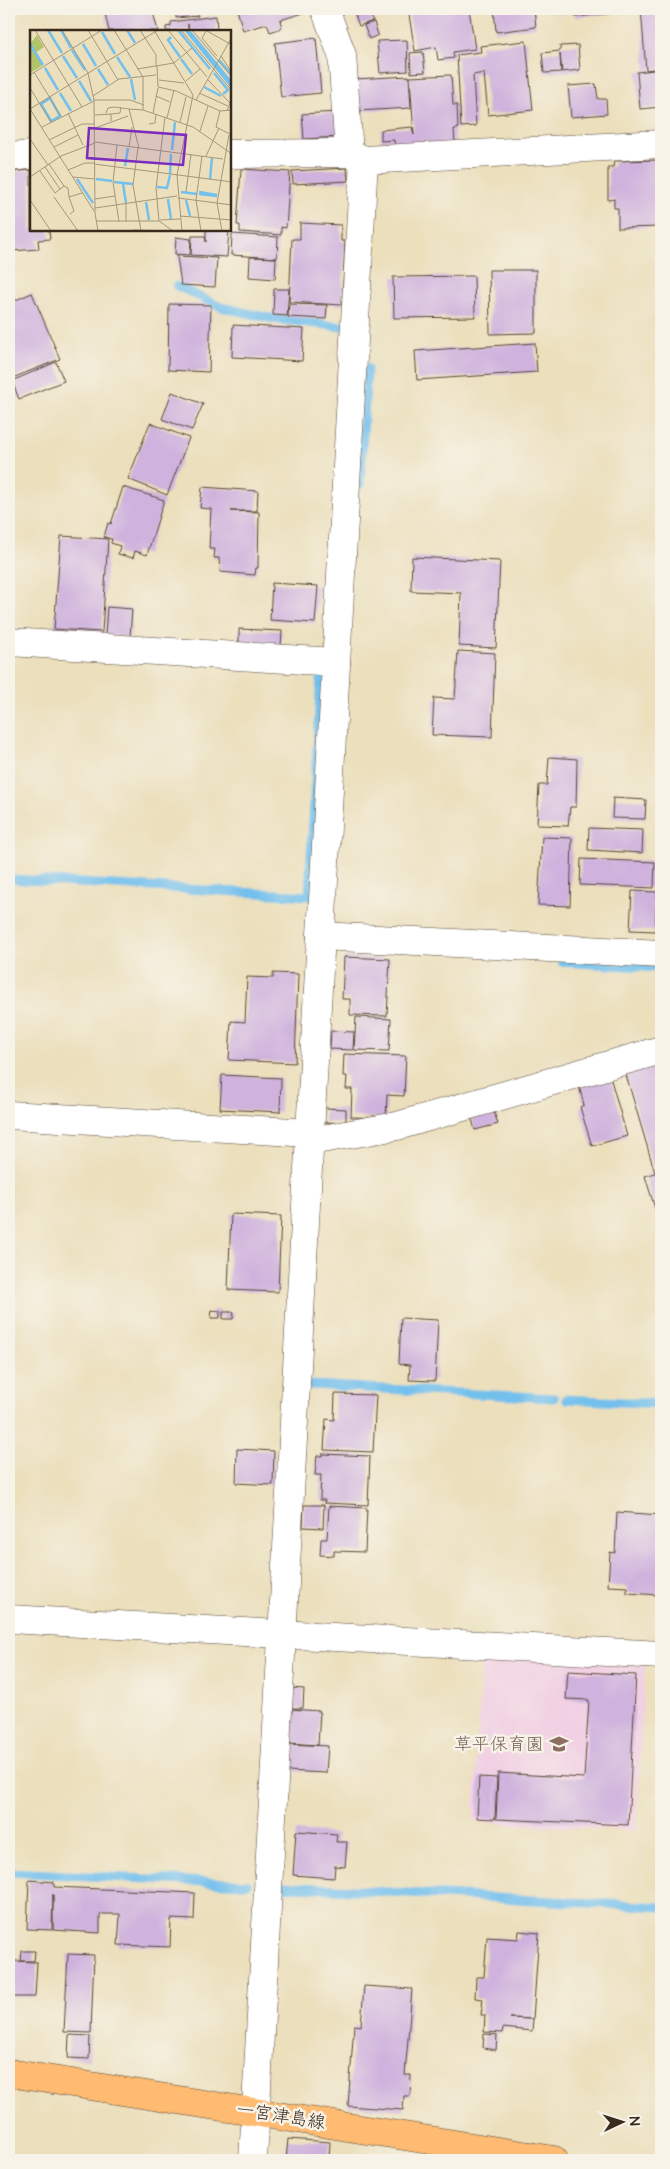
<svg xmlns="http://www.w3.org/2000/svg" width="670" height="2169" viewBox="0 0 670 2169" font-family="'Architects Daughter','Klee One',sans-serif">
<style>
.built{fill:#f1d0e3}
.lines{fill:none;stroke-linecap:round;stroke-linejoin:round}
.stream{stroke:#73c0ed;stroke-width:9}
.building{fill:#cfb2dd}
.minor-casing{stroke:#554536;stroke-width:29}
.major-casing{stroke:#554536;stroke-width:29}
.minor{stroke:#fff;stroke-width:28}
.major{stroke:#febb71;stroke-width:28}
.labels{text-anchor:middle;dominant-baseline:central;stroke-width:5;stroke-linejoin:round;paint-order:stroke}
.education-label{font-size:18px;fill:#785e54;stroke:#f7f3e8;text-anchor:end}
.street-label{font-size:18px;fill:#3b2a1e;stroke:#f7f3e8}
.inset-river{fill:none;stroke:#73c0ed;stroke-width:2.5}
.inset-road{fill:none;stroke:#a5977d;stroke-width:1}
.view{fill:#7b2cbf;fill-opacity:0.15;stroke:#7b2cbf;stroke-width:2.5}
.inset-edge{fill:none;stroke:#3b2a1e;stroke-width:2.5}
</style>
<rect width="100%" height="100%" fill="#f7f3e8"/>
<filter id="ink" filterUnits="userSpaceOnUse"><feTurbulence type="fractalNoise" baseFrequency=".02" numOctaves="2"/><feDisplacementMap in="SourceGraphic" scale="10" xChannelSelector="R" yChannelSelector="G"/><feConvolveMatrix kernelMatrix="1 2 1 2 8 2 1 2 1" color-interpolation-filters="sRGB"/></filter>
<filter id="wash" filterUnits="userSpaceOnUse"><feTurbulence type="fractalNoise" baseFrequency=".0096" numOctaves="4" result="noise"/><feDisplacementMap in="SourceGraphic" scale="20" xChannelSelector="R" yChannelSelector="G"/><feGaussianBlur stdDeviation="1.12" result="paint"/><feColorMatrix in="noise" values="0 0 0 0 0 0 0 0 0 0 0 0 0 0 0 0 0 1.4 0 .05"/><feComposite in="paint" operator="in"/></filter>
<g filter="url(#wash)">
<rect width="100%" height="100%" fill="#ebdfbc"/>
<!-- built -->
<polygon class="built" points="482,1656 645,1665 636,1831 473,1822"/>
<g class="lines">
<!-- stream -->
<g class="stream">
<polyline points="177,286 221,307 274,319 344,327"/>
<polyline points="360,484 367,368"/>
<polyline points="9,879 309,896"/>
<polyline points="309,896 321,674"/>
<polyline points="562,962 661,968"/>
<polyline points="311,1385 554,1398"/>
<polyline points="566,1399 661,1404"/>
<polyline points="9,1872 247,1884"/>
<polyline points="279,1886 661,1907"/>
</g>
</g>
<g id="blocks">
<!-- building -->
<g class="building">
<polygon points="104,9 152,9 158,31 109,31"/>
<polygon points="176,9 195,9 198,16 176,18"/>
<polygon points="237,9 309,9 310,11 280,20 282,28 270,32 267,24 243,31"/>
<polygon points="353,9 369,9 373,21 359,26"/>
<polygon points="408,9 469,9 475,49 453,52 454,58 438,60 436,47 415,51"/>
<polygon points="494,9 534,9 536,27 496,32"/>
<polygon points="556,9 627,9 627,12 575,17 575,12 556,14"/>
<polygon points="641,9 661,9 661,68 646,70"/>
<polygon points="216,16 217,31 189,31 188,24 188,31 166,31 166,27 171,26 171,22"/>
<polygon points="374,22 378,35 369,39 364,25"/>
<polygon points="316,38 321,93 281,97 275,43"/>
<polygon points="407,40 408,71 380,73 377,41"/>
<polygon points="526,41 533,110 488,115 484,73 473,75 476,126 461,127 457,55 481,52 480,46"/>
<polygon points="578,45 580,70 562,72 560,54 561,72 544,73 542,53 560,51 560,46"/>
<polygon points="423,52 425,72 411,73 410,53"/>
<polygon points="661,69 661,107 640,109 637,72"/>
<polygon points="451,75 453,105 457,105 458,129 454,129 455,144 395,148 394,140 381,141 381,130 412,127 414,135 410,77"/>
<polygon points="409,76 411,108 357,111 355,79"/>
<polygon points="596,84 598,99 606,99 607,114 571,117 568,86"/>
<polygon points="337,112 338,137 304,139 302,114"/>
<polygon points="661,160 661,227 618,228 618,208 614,208 614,199 608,200 608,167 613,167 614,161"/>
<polygon points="347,168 348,181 293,184 292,171"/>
<polygon points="241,169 290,172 286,228 281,227 281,235 240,232 240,225 237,225"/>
<polygon points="31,170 31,230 49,230 50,239 38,240 39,249 12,251 11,242 9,242 9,172"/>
<polygon points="300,223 341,225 341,241 345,241 342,305 289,302 292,239 300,239"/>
<polygon points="206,230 229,230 227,257 191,255 192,236 205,236 206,242"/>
<polygon points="232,234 278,237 277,258 231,255"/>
<polygon points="176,237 191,239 190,255 175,254"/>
<polygon points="177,256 217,258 215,287 181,285"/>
<polygon points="250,257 276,258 275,279 249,277"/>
<polygon points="489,270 536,270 536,333 490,334"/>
<polygon points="474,276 475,317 394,318 393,277"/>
<polygon points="274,289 289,289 287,316 273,315"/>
<polygon points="32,293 60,359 10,379 9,303"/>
<polygon points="169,304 211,305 209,372 168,370"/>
<polygon points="289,304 327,305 326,319 288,317"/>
<polygon points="233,325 304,329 302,361 232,357"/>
<polygon points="535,343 537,372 417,380 415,351"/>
<polygon points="56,362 64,381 19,399 12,381"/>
<polygon points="172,392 203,404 192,430 162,419"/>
<polygon points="150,423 189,438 167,495 128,479"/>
<polygon points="123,487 164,500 147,555 135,551 133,558 118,554 120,546 111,543 112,539 104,537 108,523 111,524"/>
<polygon points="202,487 258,491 257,511 231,511 259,512 258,568 256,568 255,575 220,572 219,558 214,558 215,549 209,549 211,509 200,508"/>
<polygon points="61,536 108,539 102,632 54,629"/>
<polygon points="412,557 500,561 496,648 459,646 461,593 411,591"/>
<polygon points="272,583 318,586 315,623 270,620"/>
<polygon points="107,607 132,609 130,637 105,635"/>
<polygon points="239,629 282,631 281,646 239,643"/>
<polygon points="458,651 495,653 492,737 432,735 434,698 455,699"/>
<polygon points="549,757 577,759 576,807 570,807 568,826 537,825 539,785 547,785"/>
<polygon points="613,798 646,800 645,819 612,818"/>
<polygon points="589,828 643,830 642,853 588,850"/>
<polygon points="542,837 572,838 570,906 538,905"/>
<polygon points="581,859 655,862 654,888 580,885"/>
<polygon points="632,891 657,892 655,931 630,930"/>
<polygon points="344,957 390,959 387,1016 350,1015 350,999 342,999"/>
<polygon points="273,973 298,974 295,1063 229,1060 231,1021 245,1022 247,977 273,978"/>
<polygon points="356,1017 391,1019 389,1051 354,1050"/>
<polygon points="331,1031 354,1032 353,1050 330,1049"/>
<polygon points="344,1054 406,1056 404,1096 387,1095 386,1118 351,1117 352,1089 346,1089 347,1076 343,1076"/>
<polygon points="661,1057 661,1228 645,1176 655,1173 624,1068"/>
<polygon points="609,1073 627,1136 592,1146 580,1107 584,1105 578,1082"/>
<polygon points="222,1075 281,1078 280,1112 220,1109"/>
<polygon points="492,1106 498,1124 475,1130 470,1112"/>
<polygon points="325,1108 346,1109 346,1123 324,1122"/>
<polygon points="231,1214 281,1216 278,1292 228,1290"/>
<polygon points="212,1310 220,1311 220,1318 211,1318"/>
<polygon points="223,1312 234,1312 233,1319 223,1319"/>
<polygon points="401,1318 438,1320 435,1381 409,1380 410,1365 399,1364"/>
<polygon points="335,1394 376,1395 373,1452 324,1450 326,1419 334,1420"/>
<polygon points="237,1449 274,1451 273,1485 236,1483"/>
<polygon points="322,1454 370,1456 368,1505 324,1503 325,1500 320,1500 321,1475 315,1475 317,1456 322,1456"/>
<polygon points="304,1505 324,1505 323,1528 303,1527"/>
<polygon points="329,1506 367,1508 365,1552 334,1551 334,1556 320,1555 321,1539 327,1539"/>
<polygon points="617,1512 661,1515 660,1595 627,1593 627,1587 608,1586 610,1552 615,1553"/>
<polygon points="568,1671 636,1675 628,1825 496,1819 498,1773 584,1778 589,1700 566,1699"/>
<polygon points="291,1688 304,1689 303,1708 290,1708"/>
<polygon points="290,1709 320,1711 318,1745 288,1743"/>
<polygon points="288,1744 328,1746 326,1773 286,1771"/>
<polygon points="479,1777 497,1778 495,1819 477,1818"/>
<polygon points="296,1831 337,1834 336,1842 347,1842 345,1867 335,1866 334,1878 293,1875"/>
<polygon points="29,1880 54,1882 54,1887 195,1893 194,1920 171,1919 170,1947 118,1945 120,1914 100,1914 100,1933 53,1930 53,1894 52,1930 27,1929"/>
<polygon points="519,1931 539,1933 533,2019 510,2018 533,2019 532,2031 503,2028 502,2033 484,2032 485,2015 481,2015 483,1999 475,1998 476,1977 484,1977 487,1937 518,1939"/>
<polygon points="22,1951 35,1951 34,1961 21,1961"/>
<polygon points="68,1954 94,1955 91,2033 64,2032"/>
<polygon points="14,1961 37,1962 35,1997 13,1997"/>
<polygon points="364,1986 412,1989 405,2075 411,2075 410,2096 404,2096 403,2110 348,2106 354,2025 361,2026"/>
<polygon points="484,2034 497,2035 496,2050 483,2048"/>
<polygon points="69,2035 90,2036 89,2059 68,2058"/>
<polygon points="288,2139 330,2142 329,2160 286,2160"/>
</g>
</g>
</g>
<g filter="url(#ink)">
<use href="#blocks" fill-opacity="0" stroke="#554536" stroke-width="1"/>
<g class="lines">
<!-- minor casing -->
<g class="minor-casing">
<g id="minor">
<polyline points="325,9 342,55 349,153"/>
<polyline points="230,154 349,153 364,160 661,144"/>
<polyline points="9,157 31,155"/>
<polyline points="9,642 336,662"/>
<polyline points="321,936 661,954"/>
<polyline points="9,1115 310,1133"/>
<polyline points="310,1141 397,1126 661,1050"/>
<polyline points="9,1619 661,1655"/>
<polyline points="253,2160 364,160"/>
</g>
</g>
<!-- major casing -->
<g class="major-casing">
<polyline id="major" points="9,2073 554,2160"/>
</g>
<!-- minor -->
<use href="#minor" class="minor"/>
<!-- major -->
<use href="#major" class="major"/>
</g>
</g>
<!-- icons -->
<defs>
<g id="school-bare" transform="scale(1.5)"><path d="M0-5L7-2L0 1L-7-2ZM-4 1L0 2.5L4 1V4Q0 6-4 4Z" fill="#8d6e63" stroke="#f7f3e8" stroke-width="2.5" paint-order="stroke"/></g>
</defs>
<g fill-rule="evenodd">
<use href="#school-bare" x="559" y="1744"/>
</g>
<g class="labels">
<!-- education labels -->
<g class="education-label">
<text x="544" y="1744">草平保育園</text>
</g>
<!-- street labels -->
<g class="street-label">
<text transform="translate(281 2116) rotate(9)">一宮津島線</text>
</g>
</g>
<!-- overview -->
<g transform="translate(30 30)">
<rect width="201" height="201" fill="#ebdfbc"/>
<path d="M7 5 14 17 5 23 13 35 0 43V15L3 19 0 14Z" fill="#b1c468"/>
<path d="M154 0H160L188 34 201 50V58Z" fill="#73c0ed"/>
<path class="inset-river" d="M18 0 32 23M31 0 41 18M97 0 105 13M148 0 180 39M72 2 85 24M141 7 138 10 150 27M0 14 13 35M53 14 66 36M42 20 55 40M33 26 47 48M87 27 100 47M151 29 162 44M189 30 201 44M15 38 28 60M68 39 78 55M184 43 198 60 193 64M101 49 105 70M49 51 61 71M174 57 191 66M30 63 41 81M20 68 30 86 21 91 11 74ZM142 120 145 92M95 136 98 118M140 144 141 124M47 149 63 173M66 149 82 151M180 149 182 128M84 152 103 154M93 154 96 173M127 157 137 158 140 145M151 162 167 164M169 162 187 165M169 164 187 166M138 169 141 189M156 170 160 186M116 172 119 190"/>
<path class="inset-road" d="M5 0 52 77M32 0 58 43 64 70 65 183 68 201M58 0 88 50M84 0 113 47V80M110 0 126 25V36M124 0 163 65 147 145 152 201M138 0 177 47M151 0 202 61M162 0 202 47M176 1 172 8 187 26M177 1 202 15M191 26 202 43M127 36 128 57 146 61 190 81 202 80M107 39 144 33 162 18M4 42 31 86M0 45 72 0M177 49 200 73 197 81M129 50 154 53M156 51 170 39M0 58 21 92M169 63 198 76M63 66 89 49 126 45M126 66 140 72M64 70H100L114 75M166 70 202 7M0 79 128 0M0 79 64 181M190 81 186 97 202 105M38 83 53 115M76 83 78 78 84 77 99 79M123 83 128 58M81 84 90 83 91 77M65 85 81 84V91M137 88 144 60M150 92 156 67M119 94 125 93 126 84M12 97 64 71M65 98 98 86M170 101 178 76M0 109 18 135M19 110 52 94H64M65 112 193 129M87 115 83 152 89 192M24 117 48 105M99 117 102 97M108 118 103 155 111 201M109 118 99 79 113 80 163 97 202 124M176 126 189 98M64 134 202 152M15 137 30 159M38 140 55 133H64M10 141 25 163 34 156 19 134M0 147 31 126 65 113M43 147 65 149M34 156 38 158 39 167 52 163M156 162 161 124M24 167 48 201M39 167 44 181 40 184M148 168 202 175M65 169 85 166M0 170 21 201M65 178 147 166M150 186 202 190M130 190 150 189M66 191H129L143 201M129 191 126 158 135 87M96 192V174M103 200 134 201M171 201 166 170 172 126M192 201 187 173 199 105"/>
<path class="view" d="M59 98 156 105 153 135 57 128Z"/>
<rect width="201" height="201" class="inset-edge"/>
</g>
<!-- margin -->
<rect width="670" height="2169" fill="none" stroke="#f7f3e8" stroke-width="30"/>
<!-- north arrow -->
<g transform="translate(622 2122) rotate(86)" stroke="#f7f3e8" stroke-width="4" paint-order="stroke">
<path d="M0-4L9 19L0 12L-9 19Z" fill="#3b2a1e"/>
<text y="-8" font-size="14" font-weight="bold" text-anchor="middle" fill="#3b2a1e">N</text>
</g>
</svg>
